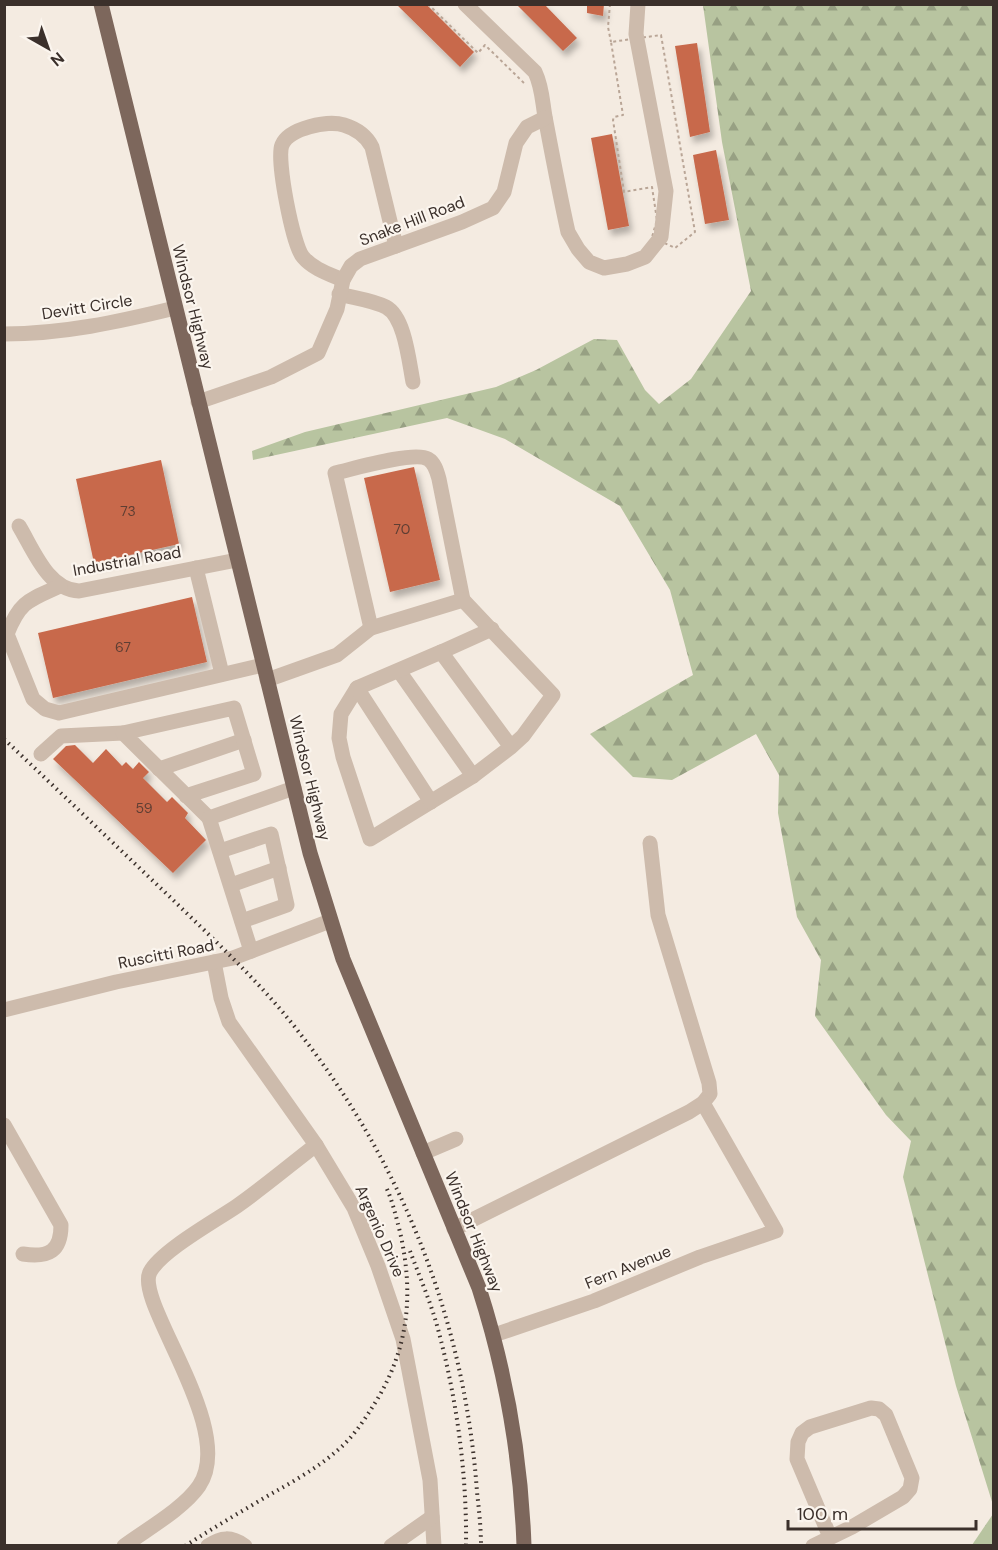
<svg xmlns="http://www.w3.org/2000/svg" width="998" height="1550" viewBox="0 0 998 1550" font-family="'DM Sans',sans-serif">
<style>
.forest{fill:url(#forest-firs)}
.building{fill:#c8694b;filter:url(#shadow)}
.lines{fill:none;stroke-linecap:round;stroke-linejoin:round}
.path{stroke:#b9a596;stroke-width:2;stroke-dasharray:3 3;stroke-linecap:butt}
.minor{stroke:#cdbbac;stroke-width:15}
.major{stroke:#7d675c;stroke-width:15}
.rail{stroke:#3b302b;stroke-width:4;stroke-dasharray:1.5 4.5;stroke-linecap:butt}
.labels{text-anchor:middle;dominant-baseline:central;stroke-width:4.5;stroke-linejoin:round;paint-order:stroke}
.number-label{font-size:14px;fill:#5e3e33}
.street-label{font-size:16px;fill:#3b302b;stroke:#fbf5ee}
</style>
<defs>
<pattern id="forest-firs" width="22" height="20" patternUnits="userSpaceOnUse" patternTransform="scale(1.5)"><rect width="22" height="20" fill="#b8c4a0"/><path d="M5 1l3.5 6h-7zM16 11l3.5 6h-7z" fill="#97a083"/></pattern>
<filter id="shadow"><feDropShadow dx="3.5" dy="6" stdDeviation="3" flood-color="#0004"/></filter>
</defs>
<rect width="100%" height="100%" fill="#f4ebe1"/>
<!-- forest -->
<g class="forest">
<polygon points="703,5 993,5 993,1505 956,1386 903,1177 911,1141 886,1115 815,1016 821,960 797,917 778,813 779,775 756,734 672,780 633,777 590,734 693,675 670,590 620,506 505,439 447,418 253,460 252,451 305,432 496,387 536,370 594,339 617,340 645,390 659,404 691,379 751,291 722,142"/>
<polygon points="993,1514 993,1545 972,1545"/>
</g>
<!-- building -->
<g class="building">
<polygon points="396,4 426,4 474,52 460,67"/>
<polygon points="516,4 544,4 577,38 563,51"/>
<polygon points="587,4 604,4 603,16 587,13"/>
<polygon points="697,43 710,132 690,137 675,46"/>
<polygon points="612,134 629,226 608,230 591,138"/>
<polygon points="716,150 729,220 705,224 693,155"/>
<polygon points="161,460 179,544 94,563 76,479"/>
<polygon points="414,467 440,580 390,592 364,478"/>
<polygon points="192,597 207,662 53,698 38,633"/>
<polygon points="75,745 93,763 106,749 122,766 126,762 133,769 139,762 149,772 143,778 167,802 172,797 188,813 185,818 206,840 173,873 53,759 66,746"/>
</g>
<g class="lines">
<!-- path -->
<g class="path">
<polyline points="428,4 478,53 485,45 524,83"/>
<polyline points="610,4 608,27 611,42"/>
<polygon points="661,35 695,232 675,248 652,237 657,220 652,187 624,192 613,120 614,117 623,115 611,42"/>
</g>
<!-- minor -->
<g class="minor">
<path d="M465 4 535 72C543 89 542 103 546 122 553 159 560 196 568 232L578 249 589 262 604 268 627 264 645 257 661 237 666 191 636 34 638 4"/>
<path d="M343 280C329 274 313 269 303 257 293 246 276 159 282 145 289 128 328 120 344 125 357 129 366 135 372 147L396 246"/>
<path d="M339 294C354 298 372 300 386 307 405 317 409 362 413 382"/>
<path d="M4 334C63 334 118 322 175 308"/>
<polyline points="198,402 271,377 318,353 337,309 343,280 351,266 360,259 462,222 493,208 504,192 516,143 527,127 545,118"/>
<path d="M19 526C33 549 48 590 79 591L237 560"/>
<polyline points="196,568 222,674"/>
<path d="M60 586C29 600 20 601 7 634L33 699 45 709 59 713 263 665"/>
<path d="M371 628 335 473C353 469 414 451 428 459 435 463 437 472 439 479L463 600"/>
<polyline points="441,652 492,629"/>
<polyline points="399,671 473,776"/>
<polyline points="267,680 337,655 371,628 463,600 553,695 523,736 511,747 473,776 370,839 343,757 339,738 341,714 357,688 441,652 511,747"/>
<polyline points="357,688 431,802"/>
<polyline points="41,754 61,736 123,733"/>
<polyline points="159,769 244,740"/>
<polyline points="186,796 254,774 234,708 123,733 209,818"/>
<polyline points="220,851 271,834 287,905 242,921"/>
<polyline points="231,885 279,868"/>
<polyline points="251,951 209,818 294,788"/>
<polyline points="214,962 221,998 229,1022 316,1145 354,1208 378,1266 403,1339 430,1480 434,1546"/>
<polyline points="4,1010 116,982 233,958 330,921"/>
<path d="M4 1125 61 1225C61 1251 49 1258 23 1254"/>
<polyline points="423,1153 456,1139"/>
<polyline points="454,1229 689,1112 703,1103 710,1094 709,1083 658,915 650,843"/>
<polyline points="494,1335 594,1301 700,1257 776,1231 703,1103"/>
<path d="M124 1546C147 1529 183 1509 199 1486 238 1429 134 1302 150 1272 161 1251 215 1221 237 1206 264 1187 290 1165 316 1145"/>
<path d="M208 1546C221 1537 231 1536 245 1546"/>
<polyline points="391,1546 432,1517"/>
<polyline points="813,1546 852,1527 903,1497 910,1489 912,1478 886,1415 879,1409 871,1408 810,1427 802,1433 798,1442 797,1459 830,1537"/>
</g>
<!-- major -->
<path class="major" d="M101 4 310 853 343 959 479 1288C506 1372 521 1457 524 1546"/>
<!-- rail -->
<g class="rail">
<path d="M4 739C60 792 115 845 170 897 214 940 260 982 298 1031 403 1164 465 1323 477 1492 479 1510 481 1528 481 1546"/>
<path d="M410 1251C420 1278 432 1305 439 1333 457 1401 467 1475 466 1546"/>
<path d="M185 1546C213 1528 242 1511 271 1494 294 1481 319 1467 339 1449 354 1436 365 1419 375 1403 409 1348 414 1294 400 1232 396 1217 393 1203 387 1189"/>
</g>
</g>
<g class="labels">
<!-- number labels -->
<g class="number-label">
<text x="128" y="511">73</text>
<text x="402" y="529">70</text>
<text x="123" y="647">67</text>
<text x="144" y="808">59</text>
</g>
<!-- street labels -->
<g class="street-label">
<text transform="translate(412 221) rotate(-21)">Snake Hill Road</text>
<text transform="translate(87 307) rotate(-9)">Devitt Circle</text>
<text transform="translate(193 307) rotate(76)">Windsor Highway</text>
<text transform="translate(127 561) rotate(-10)">Industrial Road</text>
<text transform="translate(310 778) rotate(76)">Windsor Highway</text>
<text transform="translate(166 954) rotate(-11)">Ruscitti Road</text>
<text transform="translate(380 1231) rotate(66)">Argenio Drive</text>
<text transform="translate(474 1232) rotate(68)">Windsor Highway</text>
<text transform="translate(628 1267) rotate(-22)">Fern Avenue</text>
</g>
</g>
<!-- border -->
<rect width="998" height="1550" fill="none" stroke="#3b302b" stroke-width="12"/>
<!-- north arrow -->
<g transform="translate(48 48) rotate(140)" stroke="#fbf5ee" stroke-width="4.5" paint-order="stroke">
<path d="M0-4.5L10 22L0 15L-10 22Z" fill="#3b302b"/>
<text y="-9" font-size="16" font-weight="bold" text-anchor="middle" fill="#3b302b">N</text>
</g>
<!-- scale -->
<path d="M788 1520v9h188v-9" fill="none" stroke="#3b302b" stroke-width="3"/>
<text x="797" y="1520" font-size="18" fill="#3b302b" stroke="#fbf5ee" stroke-width="4.5" paint-order="stroke">100 m</text>
</svg>
